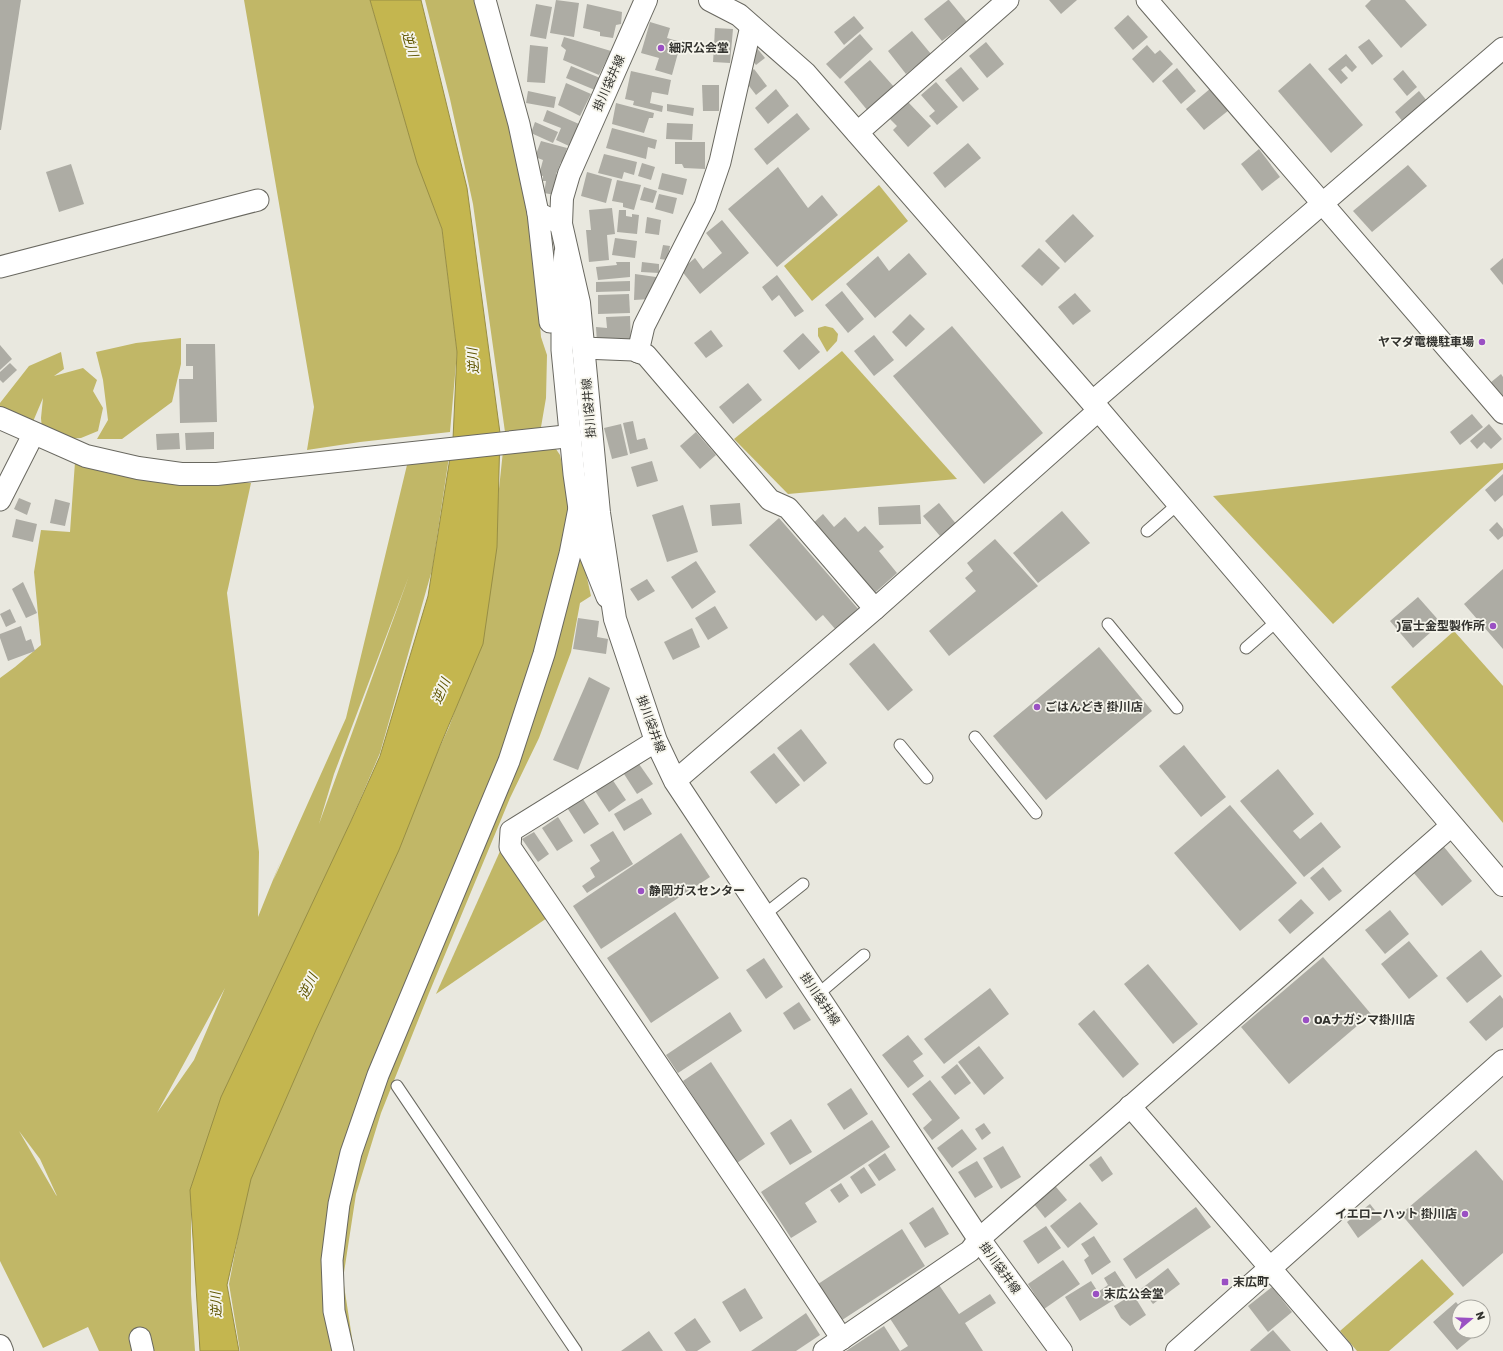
<svg xmlns="http://www.w3.org/2000/svg" width="1503" height="1351" viewBox="0 0 1503 1351" font-family="Rubik,'Noto Sans JP',sans-serif">
<style>
.green{fill:#c1b767;fill-rule:evenodd}
.water{fill:#c4b64f;stroke:#988e45}
.building{fill:#adaca4}
.lines{fill:none;stroke-linecap:round;stroke-linejoin:round}
.lane-casing{stroke:#696860;stroke-width:13}
.street-casing{stroke:#696860;stroke-width:23}
.secondary-casing{stroke:#696860;stroke-width:24}
.lane{stroke:#fff;stroke-width:11}
.street{stroke:#fff;stroke-width:21}
.secondary{stroke:#fff;stroke-width:22}
.poi-dot{fill:#9a50c3;stroke:#f6f5ec;stroke-width:1.5}
.labels{text-anchor:middle;dominant-baseline:central;stroke-width:3.5;stroke-linejoin:round;paint-order:stroke}
.poi-label{font-size:12px;font-weight:bold;fill:#32322e;stroke:#f6f5ec;text-anchor:start}
.street-label{font-size:12px;fill:#32322e;stroke:#f6f5ec}
.water-label{font-size:13px;font-style:italic;fill:#5f5500;stroke:#f6f5ec}
</style>
<rect width="100%" height="100%" fill="#e9e8df"/>
<!-- green -->
<g class="green">
<polygon points="244,0 370,0 413,148 442,229 457,352 450,432 360,442 307,450 314,407"/>
<polygon points="425,0 474,0 514,144 533,240 541,337 547,355 546,398 541,427 560,455 591,596 580,603 571,652 539,738 510,798 429,993 381,1113 356,1194 343,1279 354,1351 240,1351 229,1284 249,1180 302,1048 449,727 484,631 505,432 473,204 450,99"/>
<polygon points="879,185 908,221 812,301 784,266"/>
<polygon points="825,326 833,328 838,334 837,341 827,352 818,336 818,328"/>
<polygon points="181,338 181,364 172,402 122,439 97,439 108,420 103,380 96,352 136,343"/>
<polygon points="842,351 957,479 788,494 734,439"/>
<polygon points="61,352 64,369 54,376 83,368 97,380 93,391 103,408 98,431 81,438 60,439 42,430 41,418 43,398 32,424 0,408 0,403 29,366"/>
<path d="M457 448 449 457 432 570 380 753 351 821 191 1187V1294L195 1351H99L88 1327 43 1348 0 1261V678L15 667 41 645 34 572 41 530 70 532 75 462 107 473 251 483 227 593 259 852 258 917 281 860 273 881 346 718 407 465ZM409 576 319 824 334 774ZM225 988 194 1060 157 1113ZM19 1131 40 1159 57 1196 56 1195Z"/>
<polygon points="1503,463 1503,469 1333,624 1213,496"/>
<polygon points="1454,631 1503,686 1503,823 1391,687"/>
<polygon points="501,849 547,918 436,994"/>
<polygon points="1422,1259 1454,1294 1389,1351 1357,1351 1340,1331"/>
</g>
<!-- water -->
<polygon class="water" points="370,0 421,0 467,188 500,433 497,547 483,644 440,746 399,850 316,1030 251,1179 227,1285 239,1351 200,1351 190,1190 221,1097 351,821 380,756 428,596 453,439 457,352 442,229 417,163"/>
<!-- building -->
<g class="building">
<polygon points="0,0 21,0 1,130 0,130"/>
<polygon points="556,0 579,3 574,37 550,33"/>
<polygon points="948,0 949,0 967,22 942,41 924,19"/>
<polygon points="1049,0 1077,0 1061,14"/>
<polygon points="1371,0 1405,0 1427,25 1401,48 1365,6"/>
<polygon points="536,4 552,7 546,39 530,36"/>
<polygon points="587,4 622,12 621,24 616,25 613,38 600,36 600,32 583,28"/>
<polygon points="1128,15 1148,37 1133,50 1114,28"/>
<polygon points="854,16 864,28 844,45 834,32"/>
<polygon points="650,22 670,28 667,38 681,42 672,75 655,70 659,58 641,53"/>
<polygon points="715,28 733,29 730,63 713,62"/>
<polygon points="912,31 931,54 906,74 888,51"/>
<polygon points="860,34 873,49 840,79 826,64"/>
<polygon points="564,37 611,51 599,75 563,60 566,50 561,46"/>
<polygon points="1369,39 1383,56 1372,65 1358,47"/>
<polygon points="986,42 1004,64 987,78 969,56"/>
<polygon points="530,45 548,47 545,83 527,82"/>
<polygon points="1147,45 1155,54 1160,50 1173,64 1153,83 1132,59"/>
<polygon points="756,47 765,58 756,65 747,54"/>
<polygon points="1346,54 1357,67 1352,72 1346,66 1341,70 1348,78 1341,84 1328,69"/>
<polygon points="870,60 895,88 868,111 844,82"/>
<polygon points="1310,63 1363,125 1331,153 1278,91"/>
<polygon points="571,66 600,78 595,90 566,78"/>
<polygon points="961,67 979,89 963,102 945,80"/>
<polygon points="1177,68 1196,91 1181,104 1162,81"/>
<polygon points="754,69 767,86 756,95 743,78"/>
<polygon points="1403,70 1417,87 1407,96 1393,79"/>
<polygon points="631,71 671,80 668,95 652,92 650,103 663,106 662,112 633,105 634,101 625,99"/>
<polygon points="936,82 958,107 937,125 929,116 935,111 921,95"/>
<polygon points="566,83 591,94 580,116 558,105"/>
<polygon points="702,85 719,85 719,111 703,111"/>
<polygon points="1211,88 1229,110 1204,130 1186,109"/>
<polygon points="776,89 789,106 768,124 755,108"/>
<polygon points="528,91 556,97 554,108 526,103"/>
<polygon points="1419,91 1427,101 1403,122 1395,112"/>
<polygon points="908,102 931,126 908,147 893,130 897,126 890,119"/>
<polygon points="616,103 654,113 653,118 649,118 644,133 612,124"/>
<polygon points="667,104 694,108 693,116 667,111"/>
<polygon points="547,110 579,124 569,146 556,140 561,128 543,121"/>
<polygon points="797,113 810,129 767,165 754,149"/>
<polygon points="535,122 558,132 553,143 531,133"/>
<polygon points="667,123 693,124 692,140 666,139"/>
<polygon points="612,128 657,140 655,149 648,147 646,159 606,148"/>
<polygon points="541,141 567,148 563,162 561,162 556,174 559,176 555,195 544,193 546,181 543,181 543,176 539,175 543,160 535,157"/>
<polygon points="675,142 705,142 705,169 684,168 682,164 675,164"/>
<polygon points="968,143 981,158 945,188 933,173"/>
<polygon points="1259,149 1280,177 1262,191 1241,164"/>
<polygon points="604,154 637,162 634,175 624,172 622,179 598,173"/>
<polygon points="642,163 655,167 651,180 638,176"/>
<polygon points="71,164 84,204 59,212 46,172"/>
<polygon points="1408,165 1427,186 1372,232 1353,211"/>
<polygon points="778,167 808,208 822,195 838,215 777,267 728,209"/>
<polygon points="587,172 612,179 606,203 581,196"/>
<polygon points="662,173 687,179 683,195 658,189"/>
<polygon points="617,180 641,185 634,210 623,207 623,203 612,201"/>
<polygon points="644,187 657,191 653,203 640,200"/>
<polygon points="659,194 677,198 673,214 655,209"/>
<polygon points="612,208 615,234 607,235 609,260 589,262 586,230 591,230 589,210"/>
<polygon points="619,210 626,210 626,216 632,217 632,214 639,215 637,234 617,232"/>
<polygon points="1073,214 1094,236 1065,263 1045,241"/>
<polygon points="647,217 661,220 659,235 645,233"/>
<polygon points="722,220 749,253 700,294 681,270 695,258 703,269 722,253 706,233"/>
<polygon points="615,238 637,241 635,258 612,255"/>
<polygon points="663,245 670,246 667,260 660,259"/>
<polygon points="1039,248 1060,268 1042,286 1021,266"/>
<polygon points="909,253 927,274 875,318 846,284 878,256 889,271"/>
<polygon points="1503,258 1503,285 1490,269"/>
<polygon points="616,262 630,262 630,277 598,280 596,267 617,265"/>
<polygon points="642,262 659,264 659,273 641,272"/>
<polygon points="635,274 656,277 654,290 650,299 634,300"/>
<polygon points="777,275 804,311 795,317 779,295 772,301 762,287"/>
<polygon points="630,281 630,291 596,292 596,282"/>
<polygon points="842,291 864,319 848,333 825,305"/>
<polygon points="1075,293 1091,311 1073,325 1058,307"/>
<polygon points="629,294 630,313 598,314 598,295"/>
<polygon points="910,314 925,329 906,347 892,332"/>
<polygon points="630,316 631,343 597,343 596,327 607,328 606,317"/>
<polygon points="952,326 1043,433 984,484 893,376"/>
<polygon points="711,330 723,346 706,358 694,343"/>
<polygon points="803,333 820,352 799,370 783,351"/>
<polygon points="874,335 894,360 874,376 854,351"/>
<polygon points="186,344 215,344 217,422 180,423 179,379 193,379 193,366 186,366"/>
<polygon points="0,345 12,359 0,370"/>
<polygon points="10,363 17,370 3,383 0,380 0,372"/>
<polygon points="1501,374 1503,377 1503,398 1490,383"/>
<polygon points="748,383 762,400 733,424 719,407"/>
<polygon points="1472,414 1483,427 1460,445 1450,432"/>
<polygon points="633,421 637,440 645,438 648,449 630,454 623,423"/>
<polygon points="621,424 628,455 612,459 604,428"/>
<polygon points="1489,424 1502,439 1491,449 1484,442 1477,449 1470,441"/>
<polygon points="214,432 214,449 186,450 185,433"/>
<polygon points="696,432 716,455 700,469 680,446"/>
<polygon points="179,433 180,449 157,450 156,434"/>
<polygon points="652,461 658,481 637,487 631,467"/>
<polygon points="1503,474 1503,495 1495,502 1485,490"/>
<polygon points="19,498 31,503 27,515 14,509"/>
<polygon points="55,499 70,503 65,526 50,523"/>
<polygon points="740,503 742,524 712,526 710,505"/>
<polygon points="939,503 957,525 940,536 923,516"/>
<polygon points="683,505 698,552 667,562 652,515"/>
<polygon points="920,505 921,524 879,525 878,507"/>
<polygon points="1062,511 1090,543 1038,583 1013,553"/>
<polygon points="823,514 834,527 845,517 858,532 865,526 884,547 879,551 897,573 869,598 808,528"/>
<polygon points="779,518 859,610 836,630 823,615 816,621 749,545"/>
<polygon points="16,519 37,524 33,542 12,537"/>
<polygon points="1497,522 1503,529 1503,536 1498,540 1489,530"/>
<polygon points="995,539 1038,586 949,656 929,631 976,591 965,578 973,571 967,563"/>
<polygon points="696,561 716,592 692,609 671,577"/>
<polygon points="1503,569 1503,649 1464,604"/>
<polygon points="647,579 655,591 638,601 630,589"/>
<polygon points="23,582 37,613 26,618 12,589"/>
<polygon points="1418,597 1441,623 1413,648 1390,621"/>
<polygon points="715,606 728,628 708,640 695,618"/>
<polygon points="10,609 16,622 6,627 0,614"/>
<polygon points="578,618 599,621 597,637 608,639 606,654 573,649"/>
<polygon points="21,626 26,641 31,639 35,651 8,661 0,638 0,634"/>
<polygon points="692,628 700,647 673,660 664,642"/>
<polygon points="874,643 913,690 888,711 849,664"/>
<polygon points="1099,647 1152,711 1046,800 993,736"/>
<polygon points="589,677 610,688 578,770 553,760"/>
<polygon points="801,729 827,763 804,782 777,748"/>
<polygon points="1184,745 1226,797 1201,817 1159,766"/>
<polygon points="774,753 800,785 776,804 750,772"/>
<polygon points="639,764 653,784 637,794 624,774"/>
<polygon points="1278,769 1314,814 1293,831 1300,839 1321,822 1341,847 1304,877 1240,801"/>
<polygon points="612,779 626,800 609,812 595,791"/>
<polygon points="581,796 599,824 584,834 566,806"/>
<polygon points="642,798 652,814 624,831 614,814"/>
<polygon points="1230,805 1297,883 1240,931 1174,853"/>
<polygon points="558,817 573,841 557,851 542,828"/>
<polygon points="613,831 633,864 587,893 582,886 595,877 590,868 600,861 590,845"/>
<polygon points="534,832 549,854 538,862 522,839"/>
<polygon points="681,833 710,877 601,949 573,906"/>
<polygon points="1444,847 1472,881 1442,906 1413,872"/>
<polygon points="1323,867 1342,891 1329,901 1310,878"/>
<polygon points="1301,899 1314,913 1290,934 1278,920"/>
<polygon points="1390,910 1409,934 1385,954 1365,930"/>
<polygon points="675,912 719,978 651,1023 607,958"/>
<polygon points="1409,941 1438,976 1409,999 1381,964"/>
<polygon points="1481,950 1502,976 1467,1003 1446,978"/>
<polygon points="1323,957 1371,1014 1289,1084 1241,1027"/>
<polygon points="764,958 783,987 766,999 746,970"/>
<polygon points="1148,964 1198,1024 1173,1044 1124,984"/>
<polygon points="990,988 1009,1014 944,1064 924,1039"/>
<polygon points="1500,995 1503,999 1503,1027 1486,1041 1469,1022"/>
<polygon points="799,1002 811,1020 794,1030 783,1013"/>
<polygon points="1094,1010 1139,1064 1123,1078 1078,1024"/>
<polygon points="730,1012 742,1031 678,1073 666,1055"/>
<polygon points="908,1035 923,1054 913,1061 924,1076 908,1088 882,1055"/>
<polygon points="979,1046 1004,1078 984,1095 958,1062"/>
<polygon points="711,1062 765,1144 737,1163 683,1081"/>
<polygon points="957,1064 971,1083 955,1095 941,1077"/>
<polygon points="930,1080 960,1118 932,1140 923,1128 932,1120 912,1094"/>
<polygon points="851,1088 868,1114 844,1130 827,1104"/>
<polygon points="791,1119 812,1152 790,1165 770,1133"/>
<polygon points="872,1120 890,1147 805,1203 817,1222 791,1238 761,1192"/>
<polygon points="984,1123 991,1133 982,1140 975,1129"/>
<polygon points="962,1129 977,1149 952,1168 937,1148"/>
<polygon points="1003,1146 1021,1177 1001,1189 983,1158"/>
<polygon points="1476,1150 1503,1181 1503,1253 1463,1287 1401,1214"/>
<polygon points="885,1153 896,1170 879,1181 868,1165"/>
<polygon points="1101,1156 1113,1174 1102,1182 1089,1165"/>
<polygon points="977,1161 993,1187 975,1198 958,1172"/>
<polygon points="864,1167 876,1185 861,1194 850,1177"/>
<polygon points="1051,1181 1067,1200 1045,1218 1030,1199"/>
<polygon points="841,1183 849,1196 839,1203 830,1190"/>
<polygon points="1080,1202 1098,1224 1068,1248 1050,1226"/>
<polygon points="1370,1204 1382,1219 1358,1238 1347,1222"/>
<polygon points="933,1207 949,1234 925,1248 909,1223"/>
<polygon points="1196,1207 1211,1227 1136,1279 1123,1259"/>
<polygon points="1046,1226 1061,1248 1038,1264 1023,1241"/>
<polygon points="902,1229 925,1266 839,1322 815,1286"/>
<polygon points="1094,1236 1111,1262 1092,1275 1084,1260 1089,1256 1081,1244"/>
<polygon points="1063,1260 1080,1284 1044,1309 1028,1284"/>
<polygon points="1168,1268 1180,1284 1153,1304 1141,1289"/>
<polygon points="1115,1271 1128,1291 1080,1321 1065,1297 1091,1281 1098,1292 1108,1285 1104,1278"/>
<polygon points="939,1285 959,1314 990,1294 996,1303 965,1323 983,1351 900,1351 908,1346 889,1317"/>
<polygon points="1272,1287 1292,1312 1268,1332 1248,1306"/>
<polygon points="745,1288 763,1318 740,1332 722,1302"/>
<polygon points="1133,1294 1146,1315 1130,1326 1121,1318 1114,1306"/>
<polygon points="1456,1302 1460,1307 1459,1307 1459,1331 1480,1331 1457,1350 1433,1322"/>
<polygon points="806,1313 820,1335 796,1351 751,1351"/>
<polygon points="695,1318 711,1342 697,1351 686,1351 674,1333"/>
<polygon points="884,1326 900,1351 846,1351"/>
<polygon points="1273,1330 1291,1351 1251,1351 1250,1350"/>
<polygon points="649,1331 663,1351 621,1351"/>
</g>
<g class="lines">
<!-- lane casing -->
<g class="lane-casing">
<g id="lane">
<polyline points="1147,531 1178,504"/>
<polyline points="1108,624 1177,708"/>
<polyline points="1246,648 1277,621"/>
<polyline points="975,737 1036,813"/>
<polyline points="900,745 927,778"/>
<polyline points="764,915 803,884"/>
<polyline points="817,995 864,955"/>
<polyline points="397,1086 576,1351"/>
</g>
</g>
<!-- street casing -->
<g class="street-casing">
<g id="street">
<polyline points="485,0 519,124 538,213 561,224"/>
<polyline points="1147,0 1503,413"/>
<polyline points="857,133 1008,0"/>
<polyline points="538,213 550,322"/>
<polyline points="565,252 562,285 562,350 574,474 583,537 607,597"/>
<polyline points="0,267 258,200"/>
<polyline points="583,348 633,350 646,355 770,500 788,508 875,609"/>
<polyline points="638,352 644,326 705,206 720,162 751,26"/>
<polyline points="1092,402 1503,48"/>
<polyline points="0,500 34,433"/>
<polyline points="656,741 511,831 510,847 768,1227 842,1339"/>
<polyline points="675,781 875,609 1099,410"/>
<polyline points="1130,1106 1342,1351"/>
<polyline points="140,1338 143,1351"/>
<polyline points="343,1351 334,1311 332,1260 339,1204 351,1153 378,1075 509,761 544,654 570,554 579,508"/>
<polyline points="824,1351 970,1251 979,1239 1451,826"/>
</g>
</g>
<!-- secondary casing -->
<g class="secondary-casing">
<g id="secondary">
<polyline points="646,0 569,174 562,198 561,224 579,303 599,513 615,619 656,741 675,781 979,1239 1061,1351"/>
<polyline points="710,0 739,15 805,73 1092,402 1503,885"/>
<polyline points="0,418 86,456 138,468 181,474 217,474 570,436"/>
<polyline points="0,1346 2,1351"/>
<polyline points="1177,1351 1503,1061"/>
</g>
</g>
<!-- lane -->
<use href="#lane" class="lane"/>
<!-- street -->
<use href="#street" class="street"/>
<!-- secondary -->
<use href="#secondary" class="secondary"/>
</g>
<!-- markers -->
<g class="poi-dot">
<circle cx="661" cy="48" r="4"/>
<circle cx="1482" cy="342" r="4"/>
<circle cx="1493" cy="626" r="4"/>
<circle cx="1037" cy="707" r="4"/>
<circle cx="641" cy="891" r="4"/>
<circle cx="1306" cy="1020" r="4"/>
<circle cx="1465" cy="1214" r="4"/>
<rect x="1221" y="1278" width="8" height="8" rx="2"/>
<circle cx="1096" cy="1294" r="4"/>
</g>
<g class="labels">
<!-- poi labels -->
<g class="poi-label">
<text x="669" y="48">細沢公会堂</text>
<text x="1474" y="342" text-anchor="end">ヤマダ電機駐車場</text>
<text x="1485" y="626" text-anchor="end">)富士金型製作所</text>
<text x="1045" y="707">ごはんどき 掛川店</text>
<text x="649" y="891">静岡ガスセンター</text>
<text x="1314" y="1020">OAナガシマ掛川店</text>
<text x="1457" y="1214" text-anchor="end">イエローハット 掛川店</text>
<text x="1233" y="1282">末広町</text>
<text x="1104" y="1294">末広公会堂</text>
</g>
<!-- street labels -->
<g class="street-label">
<text transform="translate(609 83) rotate(-66)">掛川袋井線</text>
<text transform="translate(589 408) rotate(-95)">掛川袋井線</text>
<text transform="translate(651 724) rotate(70)">掛川袋井線</text>
<text transform="translate(820 999) rotate(56)">掛川袋井線</text>
<text transform="translate(1000 1268) rotate(54)">掛川袋井線</text>
</g>
<!-- water labels -->
<g class="water-label">
<text transform="translate(410 44) rotate(73)">逆川</text>
<text transform="translate(473 361) rotate(-94)">逆川</text>
<text transform="translate(441 691) rotate(-67)">逆川</text>
<text transform="translate(308 986) rotate(-64)">逆川</text>
<text transform="translate(216 1305) rotate(-92)">逆川</text>
</g>
</g>
<!-- north arrow -->
<g transform="translate(1471 1319) rotate(71)"><circle r="19" fill="#f6f5ec" stroke="#a8a7a0"/>
<path d="M0-3L7 15L0 10L-7 15Z" fill="#9a50c3"/>
<text y="-6" font-size="11" font-weight="bold" text-anchor="middle" fill="#32322e">N</text>
</g>
</svg>
